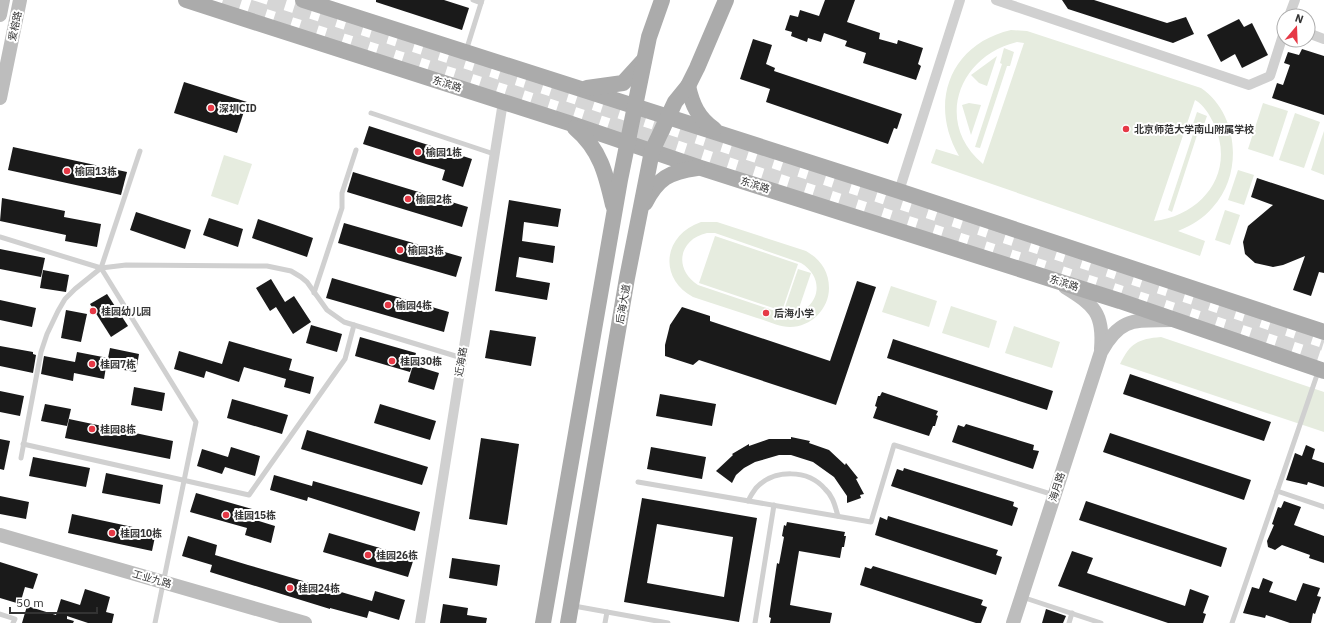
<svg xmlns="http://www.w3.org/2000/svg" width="1324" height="623" viewBox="0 0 1324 623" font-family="'IBM Plex Sans','Noto Sans SC',sans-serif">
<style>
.green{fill:#e6ecdf;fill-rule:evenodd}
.building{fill:#1a1a1a;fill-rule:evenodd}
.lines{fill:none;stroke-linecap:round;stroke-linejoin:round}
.highway-tunnel{stroke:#d6d6d6;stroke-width:18;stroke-dasharray:18 9;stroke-linecap:butt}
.lane{stroke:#d0d0d0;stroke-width:5}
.street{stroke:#d0d0d0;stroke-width:10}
.secondary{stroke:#bdbdbd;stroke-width:14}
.primary{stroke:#ababab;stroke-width:16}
.poi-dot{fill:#e63946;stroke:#fff;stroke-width:1.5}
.labels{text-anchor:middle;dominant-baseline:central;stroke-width:4;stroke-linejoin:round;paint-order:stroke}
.street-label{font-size:10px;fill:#333;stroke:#fff}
.poi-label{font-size:10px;font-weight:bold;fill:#333;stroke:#fff;text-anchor:start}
</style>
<rect width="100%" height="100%" fill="#fff"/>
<!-- green -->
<g class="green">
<path d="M1011 30 1027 31 1201 88C1238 113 1244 173 1213 207 1203 219 1192 225 1178 231L1205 241 1200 256 931 163 936 149 959 156C928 103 950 44 1011 30ZM1017 42 1024 43 983 164C934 123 958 56 1017 42ZM1195 100C1204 105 1209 114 1214 124 1236 172 1203 215 1154 221Z"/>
<polygon points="1004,48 1014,52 1010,66 1007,66 980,148 975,147 1002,64 1000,63"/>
<polygon points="997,56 987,86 979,83 971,75"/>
<polygon points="969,103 981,105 971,135 962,105"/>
<polygon points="1263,103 1288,111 1273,157 1248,149"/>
<polygon points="1197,112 1207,116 1202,130 1199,129 1172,212 1168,210 1195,128 1192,127"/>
<polygon points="1295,113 1320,122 1304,168 1279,160"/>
<polygon points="1324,131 1324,175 1311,170"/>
<polygon points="224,155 252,164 238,205 211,196"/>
<polygon points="1238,170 1254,175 1244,205 1228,200"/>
<polygon points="1225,210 1240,215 1230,245 1215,240"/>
<path d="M701 222H717L806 251C820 259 829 271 829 288 829 309 811 327 790 327 779 327 768 321 757 318 736 311 714 304 693 297 658 278 663 235 701 222ZM707 233H715L801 263C829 280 817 316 784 314L698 285C673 269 679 239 707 233Z"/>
<polygon points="715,236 798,264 782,311 699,283"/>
<polygon points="798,269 811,273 798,311 785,307"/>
<polygon points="891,286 937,301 929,327 882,312"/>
<polygon points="951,306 997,321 989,348 942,333"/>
<polygon points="1014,326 1060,342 1052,368 1005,353"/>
<path d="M1161 337 1324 392V432L1120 364C1130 343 1138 339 1161 337Z"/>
</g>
<!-- building -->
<g class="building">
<polygon points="376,0 444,0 469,8 462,30 376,2"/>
<polygon points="825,0 855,0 847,22 880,33 879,39 897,44 898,40 923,48 918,64 921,66 916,80 863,63 866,53 845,46 847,41 824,33 821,42 808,38 807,42 791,36 792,32 785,30 790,15 798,17 800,10 819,16"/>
<polygon points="1062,0 1094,0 1167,23 1186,17 1194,34 1173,43 1068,9"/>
<polygon points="1239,19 1244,27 1252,23 1268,55 1242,68 1235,54 1221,62 1207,35"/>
<polygon points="753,39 772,45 766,64 775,68 774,71 902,114 897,129 894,128 888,144 766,102 770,89 740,79"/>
<polygon points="1302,49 1324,56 1324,115 1272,98 1277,83 1283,85 1290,65 1284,63 1288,52 1299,55"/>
<polygon points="184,82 247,102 237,133 174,113"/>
<polygon points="369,126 472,159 463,187 442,180 445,170 363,144"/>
<polygon points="13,147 127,172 121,195 8,170"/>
<polygon points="353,172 468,207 462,227 347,192"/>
<polygon points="1257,178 1324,200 1324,273 1319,272 1311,296 1293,290 1305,256 1283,265 1273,267 1255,263 1245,254 1243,242 1248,226 1273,205 1251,197"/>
<polygon points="2,198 65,211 64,217 101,224 97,247 65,241 66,235 0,221"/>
<polygon points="509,200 561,209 558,227 524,222 522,241 555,246 553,263 519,257 516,277 550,283 547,300 495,291"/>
<polygon points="136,212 191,230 185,249 130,230"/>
<polygon points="209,218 243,229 238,247 203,235"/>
<polygon points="258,219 313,238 307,257 252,238"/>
<polygon points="344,223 462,257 456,277 338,243"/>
<polygon points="0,249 45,258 41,277 0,269"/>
<polygon points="43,270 69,275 66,292 40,288"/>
<polygon points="332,278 449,312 444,332 326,298"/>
<polygon points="271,279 285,302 294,296 311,322 293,334 276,307 270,311 256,288"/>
<polygon points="857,281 876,287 836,405 699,360 693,365 665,356 665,345 670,325 682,307 710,316 710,321 830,361"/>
<polygon points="107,294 128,326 111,337 90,304"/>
<polygon points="0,300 36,308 32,327 0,320"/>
<polygon points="66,310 87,314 81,342 61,338"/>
<polygon points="311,325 342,334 337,352 306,343"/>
<polygon points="490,330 536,337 531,366 485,358"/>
<polygon points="360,337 416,353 410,372 355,356"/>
<polygon points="893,339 1053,391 1047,410 887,358"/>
<polygon points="229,341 292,359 289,370 314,377 310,394 284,387 286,379 244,367 239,382 206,371 204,378 174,369 179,351 222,364"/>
<polygon points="0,346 33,352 33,354 36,355 33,373 0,366"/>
<polygon points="110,348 139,354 136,372 106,367 104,379 74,373 73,381 41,374 44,356 75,362 77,352 108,358"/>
<polygon points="413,365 439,373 434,390 408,382"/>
<polygon points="1130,374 1271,422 1264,441 1123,394"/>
<polygon points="134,387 165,393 162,411 131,405"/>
<polygon points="0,391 24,396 20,416 0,412"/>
<polygon points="882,392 938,411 936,415 938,416 935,426 933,426 929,436 873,418 877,407 875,406 878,396 880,396"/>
<polygon points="660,394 716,404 712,426 656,416"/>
<polygon points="232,399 288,415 282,434 227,418"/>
<polygon points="45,404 71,409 67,426 41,421"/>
<polygon points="380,404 436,421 430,440 374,423"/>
<polygon points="69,419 173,441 170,459 65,438"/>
<polygon points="966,424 1034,445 1033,450 1039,451 1033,469 952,442 958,425 964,427"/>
<polygon points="307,430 428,467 422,485 301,449"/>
<polygon points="1110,433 1251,480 1244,500 1103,452"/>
<polygon points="791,437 810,441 809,443 829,450 845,465 846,463 858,478 856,479 864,494 860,495 861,498 847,503 847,496 834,477 813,462 791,455 779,455 755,462 744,468 736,475 732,483 716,471 733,455 732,454 749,444 749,446 769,439 791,439"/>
<polygon points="481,438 519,444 507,525 469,519"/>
<polygon points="0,439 10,441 4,470 0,469"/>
<polygon points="1306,445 1315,449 1312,459 1324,463 1324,487 1308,482 1307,485 1286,480 1295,453 1302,456"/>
<polygon points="231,447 260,456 255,476 225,467 222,474 197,466 202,449 228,457"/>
<polygon points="651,447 706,457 702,479 647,469"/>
<polygon points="33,457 90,468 86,487 29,476"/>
<polygon points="904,468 1014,502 1013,506 1018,508 1012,526 891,486 897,469 903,471"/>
<polygon points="106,473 163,485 160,504 102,493"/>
<polygon points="274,475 312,486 313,481 420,512 415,531 308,497 307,501 270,490"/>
<polygon points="196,493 252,509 249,518 275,526 271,543 245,535 247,528 190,512"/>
<polygon points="0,496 29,502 26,519 0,514"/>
<path d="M642 498 757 518 739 622 624 602ZM657 524 733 537 724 597 647 583Z"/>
<polygon points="1086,501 1227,548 1221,567 1079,520"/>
<polygon points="1284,501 1301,507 1294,525 1324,536 1324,563 1309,558 1310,555 1282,545 1275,550 1268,547 1267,541 1274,525 1272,524 1278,507 1281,508"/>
<polygon points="72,514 156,532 152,551 68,533"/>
<polygon points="888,516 998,550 996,555 1002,557 996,575 875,535 880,517 887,520"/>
<polygon points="787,522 845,532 844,536 846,536 844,547 842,547 840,558 799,551 790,605 832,613 830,623 770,623 771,618 769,617 777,563 779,564 784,537 782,536 784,525 786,526"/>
<polygon points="329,533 414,558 408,577 323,552"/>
<polygon points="188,536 217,545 215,555 248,565 372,601 375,591 405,600 399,620 369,611 367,618 330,608 330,609 210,572 212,565 182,556"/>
<polygon points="1072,551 1093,558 1087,573 1185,606 1190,589 1209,596 1203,613 1206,614 1203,623 1168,623 1058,586"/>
<polygon points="452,558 500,565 497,586 449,578"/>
<polygon points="0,562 38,574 33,589 25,587 20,604 0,598"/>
<polygon points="873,566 983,600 981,605 987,607 981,623 976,623 860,585 865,567 871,569"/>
<polygon points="1263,578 1273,582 1269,592 1296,601 1303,583 1320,588 1317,596 1321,597 1315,614 1313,613 1311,623 1290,623 1266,615 1265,618 1243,613 1252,587 1259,589"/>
<polygon points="85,589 110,597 106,612 114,614 112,623 88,623 67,616 67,619 74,621 73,623 22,623 27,606 56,615 61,599 80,605"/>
<polygon points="443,604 468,608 467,615 487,618 486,623 440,623"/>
<polygon points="1046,609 1066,616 1063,623 1042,623"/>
</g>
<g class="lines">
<!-- highway-tunnel -->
<g class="highway-tunnel">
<polyline points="223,0 1094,282 1324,358"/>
<polyline points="268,0 528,82 1324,342"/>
</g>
<!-- lane -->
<g class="lane">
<polyline points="473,0 481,3"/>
<polyline points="466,51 482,0"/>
<polyline points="371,113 494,154"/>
<polyline points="0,237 101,268 126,265 267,266 291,271 301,277 307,282 327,310 344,322 462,358"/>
<polyline points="101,268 196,422 155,623"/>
<polyline points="314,293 342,208 342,193 356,150"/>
<polyline points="23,444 249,495 345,359 354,325"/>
<polyline points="21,458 41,352 47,334 58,311 65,299 75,289 101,268 140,151"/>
<polyline points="638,482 871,522 894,445 1054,495"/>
<polyline points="1277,491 1324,507"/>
<path d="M748 501C750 497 753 492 756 488 774 469 808 469 825 489 833 496 835 506 838 516"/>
<polyline points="1022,597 1101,623"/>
<polyline points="574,606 668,623"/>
<polyline points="0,614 15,619 13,623"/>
<polyline points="605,623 607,612"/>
<polyline points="755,623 774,505"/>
<polyline points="1069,623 1072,613"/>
<polyline points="1232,623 1318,372"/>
</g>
<!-- street -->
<g class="street">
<polyline points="996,0 1249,85 1270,76 1284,32"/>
<polyline points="1289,16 1295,0"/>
<polyline points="1308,33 1324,39"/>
<polyline points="899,191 960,0"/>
<polyline points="420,623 503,102"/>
</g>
<!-- secondary -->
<g class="secondary">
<polyline points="0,15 3,0"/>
<polyline points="0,98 20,0"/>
<path d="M1065 287C1094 305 1104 313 1101 349"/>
<polyline points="0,535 305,623"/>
<path d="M1013 623 1101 352C1121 316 1135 321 1172 320"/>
</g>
<!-- primary -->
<g class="primary">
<polyline points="186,0 569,123 701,168 1120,301 1324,371"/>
<polyline points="303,0 899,191 1324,332"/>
<path d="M688 86C692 104 698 118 714 129"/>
<polyline points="587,88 623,83 644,60"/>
<path d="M575 128C600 149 606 174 613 205"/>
<path d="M645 203C658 178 669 172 697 168"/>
<polyline points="543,623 620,180 649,37 662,0"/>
<polyline points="568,623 627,278 652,151 675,102 688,86 697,68 726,0"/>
</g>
</g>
<!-- markers -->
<g class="poi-dot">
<circle cx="211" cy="108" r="4"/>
<circle cx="1126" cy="129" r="4"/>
<circle cx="418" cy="152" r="4"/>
<circle cx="67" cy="171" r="4"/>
<circle cx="408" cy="199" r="4"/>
<circle cx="400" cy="250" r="4"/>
<circle cx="388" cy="305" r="4"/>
<circle cx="93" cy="311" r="4"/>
<circle cx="766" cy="313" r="4"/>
<circle cx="392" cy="361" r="4"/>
<circle cx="92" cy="364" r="4"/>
<circle cx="92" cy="429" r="4"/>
<circle cx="226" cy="515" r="4"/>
<circle cx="112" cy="533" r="4"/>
<circle cx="368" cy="555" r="4"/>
<circle cx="290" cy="588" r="4"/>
</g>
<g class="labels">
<!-- street labels -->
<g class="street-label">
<text transform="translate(15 26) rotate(-78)">爱榕路</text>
<text transform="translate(447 84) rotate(18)">东滨路</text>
<text transform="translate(755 185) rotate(18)">东滨路</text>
<text transform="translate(1064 283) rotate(18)">东滨路</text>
<text transform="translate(623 304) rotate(-80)">后海大道</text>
<text transform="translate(461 362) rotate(-81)">近海路</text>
<text transform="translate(1057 487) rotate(-72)">海月路</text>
<text transform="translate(152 579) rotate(16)">工业九路</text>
</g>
<!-- poi labels -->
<g class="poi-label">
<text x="219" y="108">深圳CID</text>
<text x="1134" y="129">北京师范大学南山附属学校</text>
<text x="426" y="152">榆园1栋</text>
<text x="75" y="171">榆园13栋</text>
<text x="416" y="199">榆园2栋</text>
<text x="408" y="250">榆园3栋</text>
<text x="396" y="305">榆园4栋</text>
<text x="101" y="311">桂园幼儿园</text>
<text x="774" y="313">后海小学</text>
<text x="400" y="361">桂园30栋</text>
<text x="100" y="364">桂园7栋</text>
<text x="100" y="429">桂园8栋</text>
<text x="234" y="515">桂园15栋</text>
<text x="120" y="533">桂园10栋</text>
<text x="376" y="555">桂园26栋</text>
<text x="298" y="588">桂园24栋</text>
</g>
</g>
<!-- north arrow -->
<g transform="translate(1296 28) rotate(19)"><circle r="19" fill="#ffffff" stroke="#adadad"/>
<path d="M0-3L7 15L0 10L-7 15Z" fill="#e63946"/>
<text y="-6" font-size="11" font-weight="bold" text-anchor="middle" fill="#333333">N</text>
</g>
<!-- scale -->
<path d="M10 607v6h87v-6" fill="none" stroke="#333333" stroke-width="2"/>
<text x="16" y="607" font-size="12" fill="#333333" stroke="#ffffff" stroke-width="3" paint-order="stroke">50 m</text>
</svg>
